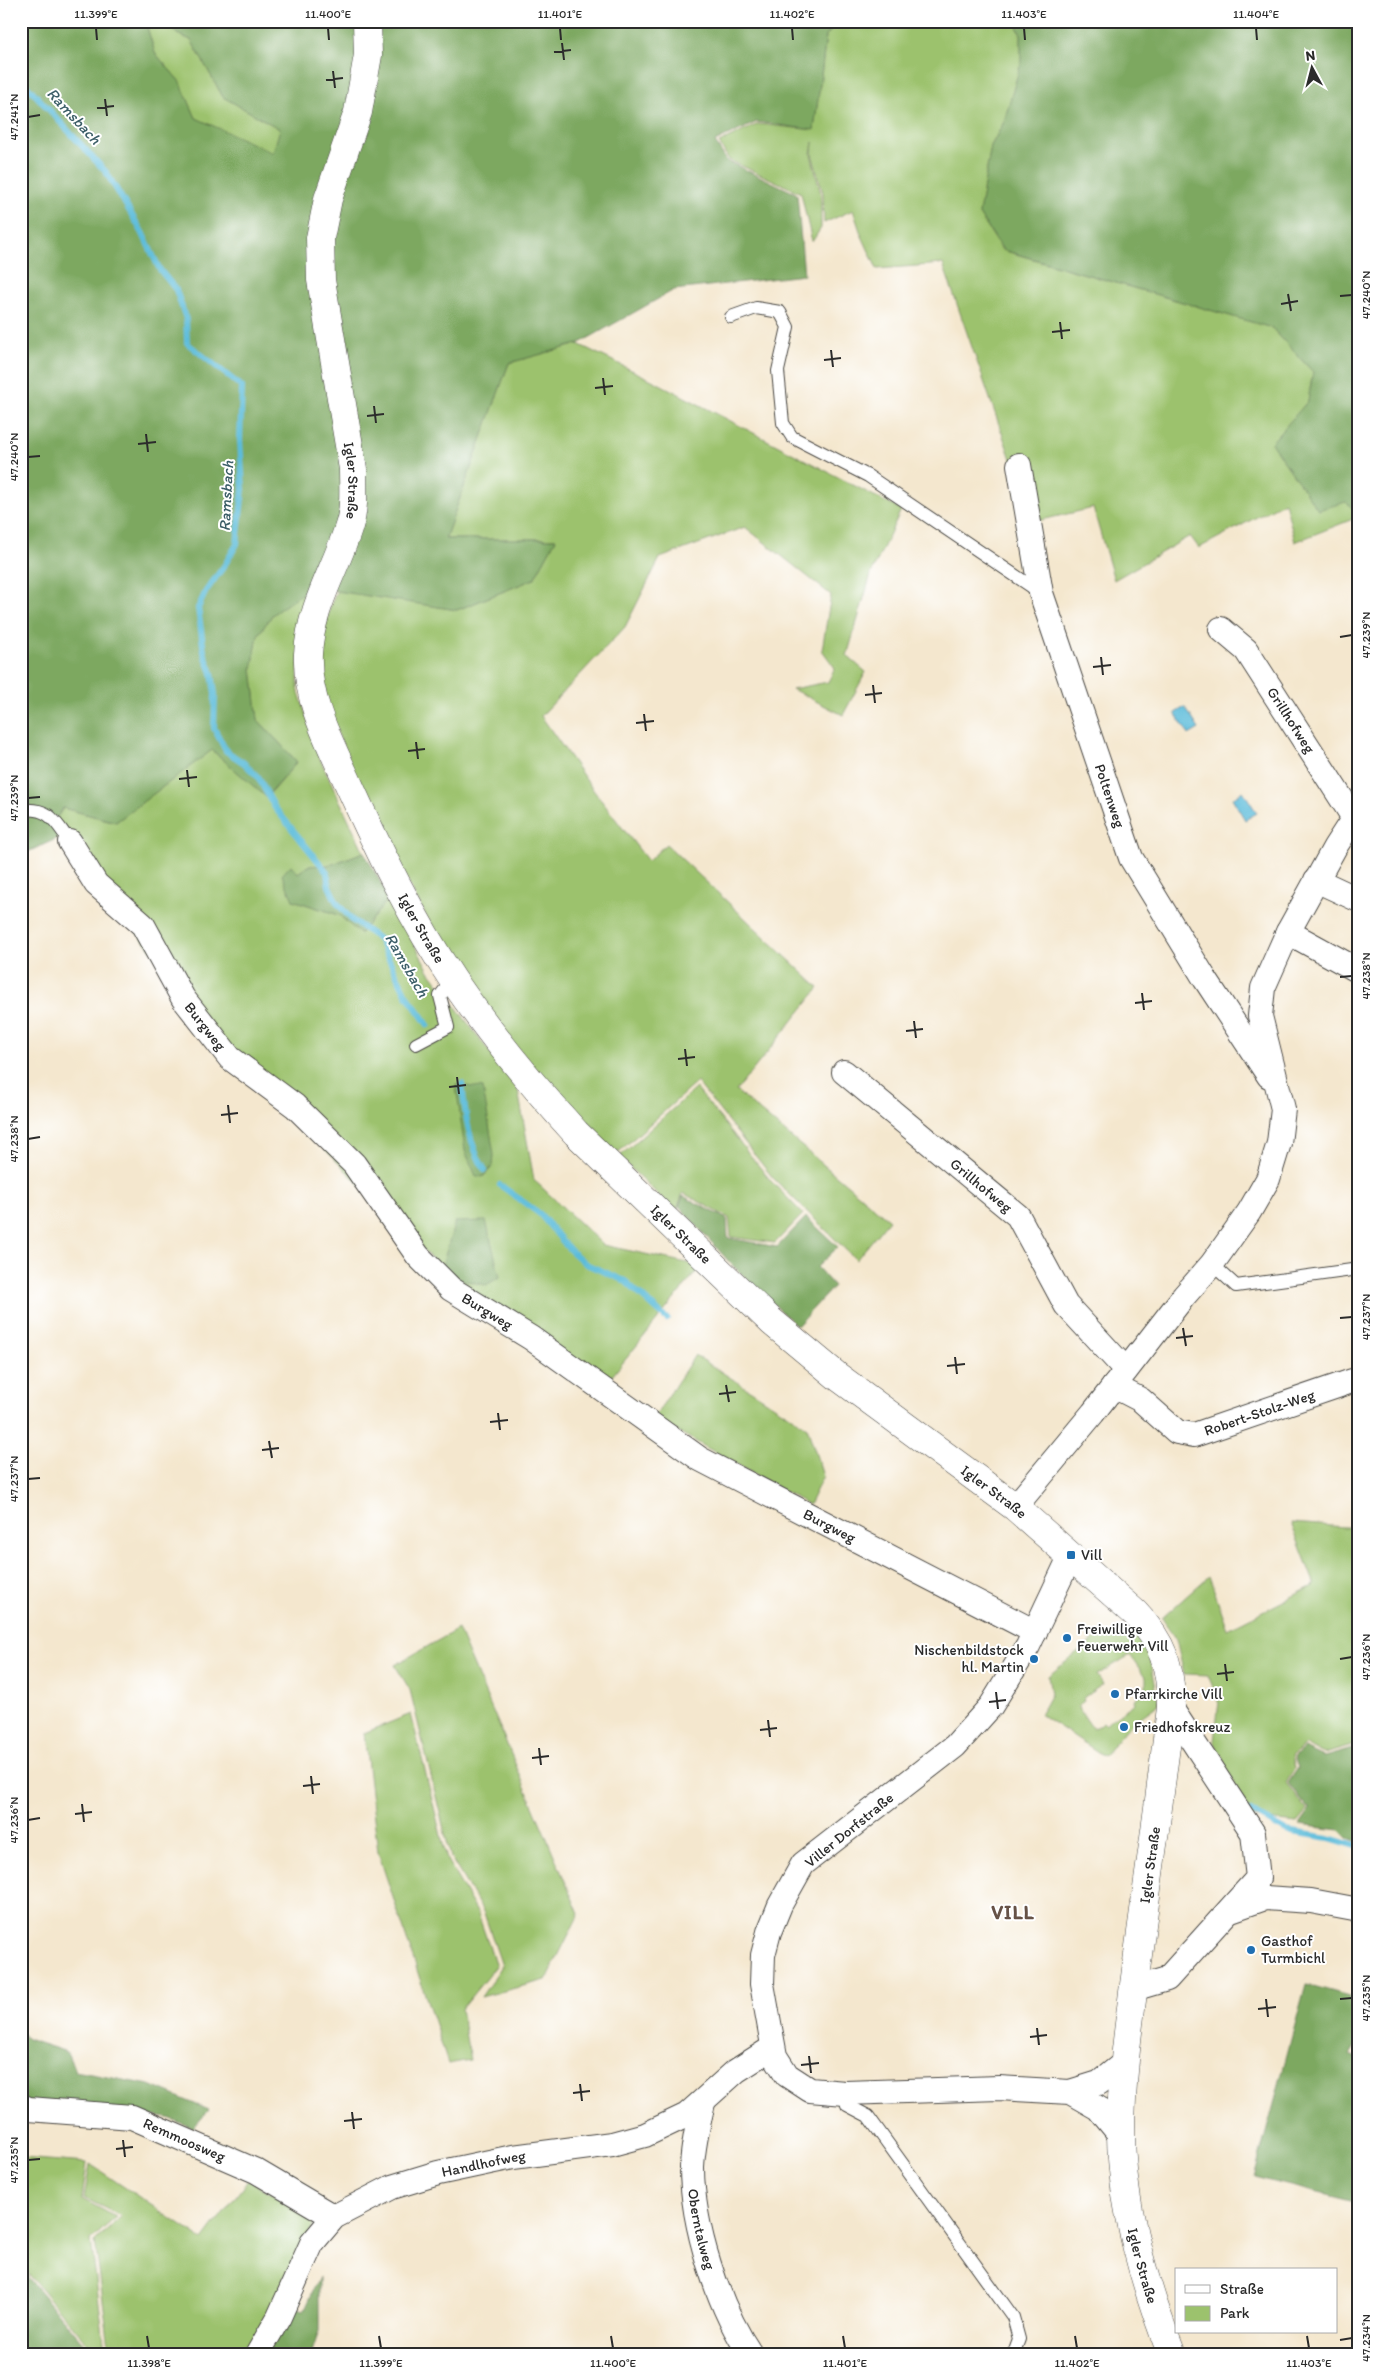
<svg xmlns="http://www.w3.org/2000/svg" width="1380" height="2376" viewBox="0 0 1380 2376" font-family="Itim,sans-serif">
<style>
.green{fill:#9cc26d;stroke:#64764c;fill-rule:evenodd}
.forest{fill:#7da860;stroke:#546a46}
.water{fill:#5cbcda;stroke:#447482}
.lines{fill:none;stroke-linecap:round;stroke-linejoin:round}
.stream{stroke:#5cbcda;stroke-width:6}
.service-casing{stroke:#494743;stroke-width:14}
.minor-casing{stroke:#494743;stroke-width:26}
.secondary-casing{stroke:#494743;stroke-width:29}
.service{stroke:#fff;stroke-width:12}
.minor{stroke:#fff;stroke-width:24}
.secondary{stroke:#fff;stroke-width:28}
.ticks{fill:none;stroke:#2b2b2b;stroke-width:2}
.poi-dot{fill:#1f6fb2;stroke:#fff;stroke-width:2}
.labels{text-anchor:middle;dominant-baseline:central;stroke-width:4;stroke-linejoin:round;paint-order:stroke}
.street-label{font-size:15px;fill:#2b2b2b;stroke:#fff}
.poi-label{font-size:15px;fill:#2b2b2b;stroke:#fff;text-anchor:start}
.water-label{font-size:16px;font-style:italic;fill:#3c5e68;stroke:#fff}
.district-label{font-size:20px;font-weight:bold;letter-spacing:1px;fill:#665247;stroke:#fff}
.neatline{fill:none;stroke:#2b2b2b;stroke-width:2}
.ticks-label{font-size:12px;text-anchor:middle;fill:#2b2b2b}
</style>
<rect width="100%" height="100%" fill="#fff"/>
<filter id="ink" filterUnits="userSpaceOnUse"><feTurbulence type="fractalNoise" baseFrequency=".02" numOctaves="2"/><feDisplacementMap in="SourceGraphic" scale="10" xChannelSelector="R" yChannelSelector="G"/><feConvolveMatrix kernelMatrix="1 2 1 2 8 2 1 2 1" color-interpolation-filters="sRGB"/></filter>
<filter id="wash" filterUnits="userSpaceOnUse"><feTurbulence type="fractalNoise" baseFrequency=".0096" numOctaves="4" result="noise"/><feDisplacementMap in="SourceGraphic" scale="20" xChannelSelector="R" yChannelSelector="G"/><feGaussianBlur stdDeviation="1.12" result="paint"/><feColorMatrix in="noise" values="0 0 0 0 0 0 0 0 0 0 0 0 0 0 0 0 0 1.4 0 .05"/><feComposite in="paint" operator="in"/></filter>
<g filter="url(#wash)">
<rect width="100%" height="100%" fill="#f4e7ce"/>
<!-- green -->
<g class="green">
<polygon points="145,21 169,21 177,34 191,40 223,97 280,129 273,154 196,118 180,82 155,53"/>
<polygon points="840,21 1014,21 1021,34 1021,63 1004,122 991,146 979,214 1002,250 1272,328 1313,372 1308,401 1272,444 1346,502 1359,515 1359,519 1353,519 1295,542 1285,502 1199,548 1190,536 1114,580 1093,508 1033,522 943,264 877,269 861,234 853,210 824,223 823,193 812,154 813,142 811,154 821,194 821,228 812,242 801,193 729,160 719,143 758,124 814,130 826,36"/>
<polygon points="578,344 654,381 901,510 871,574 847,656 866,672 843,715 792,689 828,682 835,668 822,650 831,595 745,527 660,558 625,627 541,716 594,791 648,861 666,844 819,988 736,1091 889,1220 856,1260 773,1178 697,1082 614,1156 498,1026 427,918 378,827 327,709 318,658 330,607 337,590 457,610 534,579 556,539 445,539 509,363"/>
<polygon points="311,586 299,619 298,689 320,759 364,852 330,865 308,866 298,873 291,865 293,900 339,915 360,934 389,898 429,971 518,1090 534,1180 603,1245 701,1266 604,1386 464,1292 236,1058 52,825 63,808 116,822 212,750 267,797 297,762 258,720 252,669 258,635 273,614"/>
<polygon points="696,1088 771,1181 803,1214 775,1243 731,1237 729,1218 683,1193 676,1212 619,1157"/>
<polygon points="695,1355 807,1427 823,1476 809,1505 654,1418"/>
<polygon points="1291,1523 1359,1528 1359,1744 1324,1754 1305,1745 1292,1756 1295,1768 1286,1783 1308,1810 1297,1823 1251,1818 1214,1741 1219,1702 1208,1675 1184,1674 1176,1640 1162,1618 1209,1576 1228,1629 1315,1585"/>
<polygon points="458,1629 579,1914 546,1980 481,1997 502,1966 484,1913 451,1858 410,1690 395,1665"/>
<path d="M1118 1632 1140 1637 1150 1656 1159 1704 1130 1725 1104 1756 1040 1714 1051 1694 1048 1676 1099 1636 1113 1635ZM1130 1655 1146 1678V1690L1134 1700 1135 1703 1105 1724 1103 1722 1093 1729 1077 1706 1084 1701 1083 1698 1103 1684 1097 1675Z"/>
<polygon points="411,1714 447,1860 478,1914 496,1966 461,2009 470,2060 448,2064 378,1852 364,1733"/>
<polygon points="21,2158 87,2163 82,2199 116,2217 91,2240 105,2350 86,2342 21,2265"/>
<polygon points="90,2164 203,2240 248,2180 317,2217 282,2293 244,2355 113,2355 110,2353 95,2241 121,2216 84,2198"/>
</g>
<!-- forest -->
<g class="forest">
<polygon points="21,21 145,21 155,53 180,82 196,118 273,153 280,129 223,97 191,40 177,34 169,21 840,21 826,36 814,130 757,122 715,142 727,161 797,194 804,275 674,290 578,344 509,363 445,539 556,539 534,579 457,610 311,587 273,614 258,635 252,669 258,720 297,762 266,797 212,750 116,822 63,808 52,825 63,836 21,855"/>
<polygon points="1014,21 1359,21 1359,515 1346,502 1318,510 1271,443 1308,401 1313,372 1272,328 1003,250 979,214 991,146 1004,122 1021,63 1021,34"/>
<polygon points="364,852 389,898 360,934 339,915 293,900 282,875 291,865 298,873 308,866 330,865"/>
<polygon points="456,1085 483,1088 494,1155 493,1166 483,1177 476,1176 465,1151"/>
<polygon points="683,1196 727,1219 728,1238 777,1247 806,1217 838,1247 817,1267 834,1286 797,1326 732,1265 679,1206"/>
<polygon points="486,1221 500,1277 486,1285 457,1279 442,1266 455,1222"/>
<polygon points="1359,1747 1359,1843 1348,1839 1339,1830 1299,1825 1310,1810 1288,1783 1298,1768 1294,1757 1304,1748 1324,1757"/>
<polygon points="1306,1984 1349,1996 1359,2040 1350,2055 1359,2059 1359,2203 1254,2177"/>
<polygon points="21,2032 27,2039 67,2052 75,2071 150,2085 209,2110 193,2128 169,2118 21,2102"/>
<polygon points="21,2269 85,2345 103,2355 21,2355"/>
<polygon points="319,2277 319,2331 311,2355 247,2355 283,2297 304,2311"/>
</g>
<!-- water -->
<g class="water">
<polygon points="1185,707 1199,729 1189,735 1175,713"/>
<polygon points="1243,791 1257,813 1245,820 1232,798"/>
</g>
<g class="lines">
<!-- stream -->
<g class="stream">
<polyline points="21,79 106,172 142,232 160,270 176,290 186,319 187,343 242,387 240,440 243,489 237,544 224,566 206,591 198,608 204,652 212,673 215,694 214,728 226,751 244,763 258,777 275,808 327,872 329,886 337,903 352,920 379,939 406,994 428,1025"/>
<path d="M462 1084C465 1113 469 1146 485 1170"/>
<polyline points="500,1185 540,1214 570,1250 586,1264 625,1281 667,1319"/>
<polyline points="1250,1811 1286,1831 1329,1838 1359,1847"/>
</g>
</g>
</g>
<g filter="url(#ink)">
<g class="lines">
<!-- service casing -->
<g class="service-casing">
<g id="service">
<polyline points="731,317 756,308 780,312 788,327 778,371 783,423 792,437 868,476 1041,593"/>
<path d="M21 810C50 807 55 821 70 842"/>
<polyline points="416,1044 448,1027 440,996 453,979"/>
<polyline points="1212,1264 1236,1286 1359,1269"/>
<polyline points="845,2093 847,2105 868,2116 1013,2317 1019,2339 1013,2355"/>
</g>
</g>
<!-- minor casing -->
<g class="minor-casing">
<g id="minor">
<path id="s1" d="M1019 465 1041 593 1131 858 1205 979 1269 1076"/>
<path id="s2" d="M1221 629 1246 650 1354 818"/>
<path id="s3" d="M70 842 96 884 143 925 183 998 230 1058 295 1106 354 1164 418 1256 451 1289 531 1338 700 1459 1035 1632"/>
<polyline points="1316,880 1359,900"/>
<polyline points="1288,932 1359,971"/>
<path id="s4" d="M844 1072 1018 1216 1066 1305 1126 1370"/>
<path id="s5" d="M1114 1386 1141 1400 1177 1432 1194 1435 1352 1381H1359"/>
<polyline points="1015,1507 1093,1413 1184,1296 1212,1264 1249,1212 1268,1179 1279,1143 1283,1109 1260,1016 1263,988 1288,932 1335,847 1359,810"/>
<polyline points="1071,1555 1028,1646 991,1706 955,1746 803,1864 780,1905 769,1932 763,1955 762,1984 775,2056 787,2075 810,2090 845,2093 999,2088 1070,2092 1098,2108 1121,2136"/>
<polyline points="1231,1910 1265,1898 1311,1901 1359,1910"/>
<polyline points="1133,1989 1167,1979 1258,1878 1253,1833 1171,1708"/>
<polyline points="1070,2092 1099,2083 1125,2062"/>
<path id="s6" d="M703 2103C698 2124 693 2145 692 2167 692 2225 718 2307 751 2355"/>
<path id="s7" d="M21 2106 29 2109 132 2117 256 2171 334 2217"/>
<path id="s8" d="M257 2355 279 2317 312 2243 334 2217 392 2187 438 2173 513 2157 612 2144 645 2135 687 2115 736 2071 772 2048"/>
</g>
</g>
<!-- secondary casing -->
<g class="secondary-casing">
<g id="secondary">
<path id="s9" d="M367 21 368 55 358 112 328 199 320 238 321 280 353 469C353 487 355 508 349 526 335 571 311 605 308 654 306 701 331 745 350 787 380 853 412 919 453 980 490 1034 532 1085 576 1133L772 1322 837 1376 1015 1507 1135 1613C1164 1643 1171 1667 1171 1708 1161 1788 1150 1867 1139 1947 1131 2009 1121 2072 1121 2135 1122 2210 1145 2286 1172 2355"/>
</g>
</g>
<!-- service -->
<use href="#service" class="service"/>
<!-- minor -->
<use href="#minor" class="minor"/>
<!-- secondary -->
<use href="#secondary" class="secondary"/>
</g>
</g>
<!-- ticks -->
<path class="ticks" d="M96 28 97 40M328 28 329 40M560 28 561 40M792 28 793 40M1024 28 1025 40M1256 28 1257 40M562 43 564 60M554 52 571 50M333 71 335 88M326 80 343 78M105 99 107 116M97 108 114 106M28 117 40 115M1288 294 1291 311M1340 296 1352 295M1281 304 1298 301M1060 322 1062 339M1052 332 1070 330M831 350 833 367M824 360 841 358M603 378 605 395M595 388 613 386M374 406 376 423M367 416 384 414M146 434 148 452M138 444 156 442M28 457 40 456M1340 637 1352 635M1101 657 1103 675M1093 667 1111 665M873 685 875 703M865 695 882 693M644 714 646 731M636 723 654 721M416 742 418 759M408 751 425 749M187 770 189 787M179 779 197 777M28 798 40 797M1340 977 1352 976M1142 993 1144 1010M1135 1003 1152 1001M914 1021 916 1038M906 1031 923 1029M685 1049 687 1066M678 1059 695 1057M457 1077 459 1094M449 1087 466 1085M228 1105 230 1123M221 1115 238 1113M28 1139 40 1137M1340 1318 1352 1317M1183 1328 1186 1346M1176 1338 1193 1336M955 1357 957 1374M947 1366 965 1364M726 1385 729 1402M719 1394 736 1392M498 1413 500 1430M490 1422 508 1420M269 1441 272 1458M262 1450 279 1448M28 1479 40 1478M1340 1659 1352 1657M1225 1664 1227 1681M1217 1674 1234 1672M996 1692 998 1709M989 1702 1006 1700M768 1720 770 1737M760 1730 777 1728M539 1748 541 1765M532 1758 549 1756M311 1776 313 1794M303 1786 320 1784M82 1804 84 1822M75 1814 92 1812M28 1820 40 1818M1266 1999 1268 2017M1340 1999 1352 1998M1258 2009 1276 2007M1037 2028 1039 2045M1030 2037 1047 2035M809 2056 811 2073M801 2065 819 2063M580 2084 582 2101M573 2093 590 2091M352 2112 354 2129M344 2121 362 2119M123 2140 125 2157M116 2149 133 2147M28 2160 40 2159M147 2336 149 2348M379 2336 381 2348M611 2336 613 2348M843 2336 845 2348M1075 2336 1077 2348M1307 2336 1309 2348M1340 2340 1352 2338"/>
<!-- markers -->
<g class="poi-dot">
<rect x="1066" y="1550" width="10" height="10" rx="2.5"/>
<circle cx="1067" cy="1638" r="5"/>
<circle cx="1034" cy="1659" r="5"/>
<circle cx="1115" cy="1694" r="5"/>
<circle cx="1124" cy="1727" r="5"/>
<circle cx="1251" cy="1950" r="5"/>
</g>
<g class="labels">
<!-- street labels -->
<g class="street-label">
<text stroke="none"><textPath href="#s9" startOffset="469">Igler Straße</textPath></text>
<text stroke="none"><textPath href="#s2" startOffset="116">Grillhofweg</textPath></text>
<text stroke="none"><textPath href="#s1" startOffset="344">Poltenweg</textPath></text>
<text stroke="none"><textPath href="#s9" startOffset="949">Igler Straße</textPath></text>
<text stroke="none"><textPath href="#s3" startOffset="231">Burgweg</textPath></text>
<text stroke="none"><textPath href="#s4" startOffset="178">Grillhofweg</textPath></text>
<text stroke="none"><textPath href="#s9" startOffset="1352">Igler Straße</textPath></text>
<text stroke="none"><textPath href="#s3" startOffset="636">Burgweg</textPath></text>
<text stroke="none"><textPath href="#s5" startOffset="165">Robert-Stolz-Weg</textPath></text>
<text stroke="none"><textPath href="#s9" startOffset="1758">Igler Straße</textPath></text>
<text stroke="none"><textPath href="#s3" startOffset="1041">Burgweg</textPath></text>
<text transform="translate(849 1830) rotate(-39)">Viller Dorfstraße</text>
<text transform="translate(1150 1865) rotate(-82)">Igler Straße</text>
<text stroke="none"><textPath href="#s7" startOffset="169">Remmoosweg</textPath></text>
<text stroke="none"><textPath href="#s8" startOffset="319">Handlhofweg</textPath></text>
<text stroke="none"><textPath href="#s6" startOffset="128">Oberntalweg</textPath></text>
<text stroke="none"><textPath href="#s9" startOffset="2612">Igler Straße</textPath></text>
</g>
<!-- poi labels -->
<g class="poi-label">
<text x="1081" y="1555">Vill</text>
<text x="1077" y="1629">Freiwillige<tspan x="1077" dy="17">Feuerwehr Vill</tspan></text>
<text x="1024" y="1650" text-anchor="end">Nischenbildstock<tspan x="1024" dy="17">hl. Martin</tspan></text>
<text x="1125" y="1694">Pfarrkirche Vill</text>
<text x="1134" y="1727">Friedhofskreuz</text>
<text x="1261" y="1941">Gasthof<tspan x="1261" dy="17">Turmbichl</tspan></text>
</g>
<!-- water labels -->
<g class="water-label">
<text transform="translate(74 116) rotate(47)">Ramsbach</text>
<text transform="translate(226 496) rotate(-87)">Ramsbach</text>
<text transform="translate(407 965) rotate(60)">Ramsbach</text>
</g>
<!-- district labels -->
<g class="district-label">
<text x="1013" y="1912">VILL</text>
</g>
</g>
<!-- margin -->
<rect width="1380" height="2376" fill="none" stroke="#fff" stroke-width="55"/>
<!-- legend -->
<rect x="1175" y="2268" width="162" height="65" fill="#ffffff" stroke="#aaaaaa"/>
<rect x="1185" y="2285" width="25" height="8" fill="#ffffff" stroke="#aaaaaa"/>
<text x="1220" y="2294" font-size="15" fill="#2b2b2b">Straße</text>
<rect x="1185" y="2306" width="25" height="15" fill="#9cc26d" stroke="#aaaaaa"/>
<text x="1220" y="2318" font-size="15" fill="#2b2b2b">Park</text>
<!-- north arrow -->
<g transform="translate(1312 68) rotate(353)" stroke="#ffffff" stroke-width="4" paint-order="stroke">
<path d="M0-4L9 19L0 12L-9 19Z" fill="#2b2b2b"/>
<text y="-8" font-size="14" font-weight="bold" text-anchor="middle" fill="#2b2b2b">N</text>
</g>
<rect x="28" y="28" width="1324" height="2320" class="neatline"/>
<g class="ticks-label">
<text x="96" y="18">11.399°E</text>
<text x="328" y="18">11.400°E</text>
<text x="560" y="18">11.401°E</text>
<text x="792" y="18">11.402°E</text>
<text x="1024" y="18">11.403°E</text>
<text x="1256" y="18">11.404°E</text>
<text transform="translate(14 117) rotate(-90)" y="4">47.241°N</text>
<text transform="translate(1366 295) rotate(-90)" y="4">47.240°N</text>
<text transform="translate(14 457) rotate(-90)" y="4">47.240°N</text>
<text transform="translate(1366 635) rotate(-90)" y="4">47.239°N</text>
<text transform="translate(14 798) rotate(-90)" y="4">47.239°N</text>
<text transform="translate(1366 976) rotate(-90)" y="4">47.238°N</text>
<text transform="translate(14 1139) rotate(-90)" y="4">47.238°N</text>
<text transform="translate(1366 1317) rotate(-90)" y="4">47.237°N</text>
<text transform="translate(14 1479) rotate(-90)" y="4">47.237°N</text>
<text transform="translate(1366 1657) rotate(-90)" y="4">47.236°N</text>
<text transform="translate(14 1820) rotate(-90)" y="4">47.236°N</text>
<text transform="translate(1366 1998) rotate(-90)" y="4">47.235°N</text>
<text transform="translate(14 2160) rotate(-90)" y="4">47.235°N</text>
<text transform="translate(1366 2338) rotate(-90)" y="4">47.234°N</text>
<text x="149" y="2367">11.398°E</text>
<text x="381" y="2367">11.399°E</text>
<text x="613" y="2367">11.400°E</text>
<text x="845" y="2367">11.401°E</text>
<text x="1077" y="2367">11.402°E</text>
<text x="1309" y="2367">11.403°E</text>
</g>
</svg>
